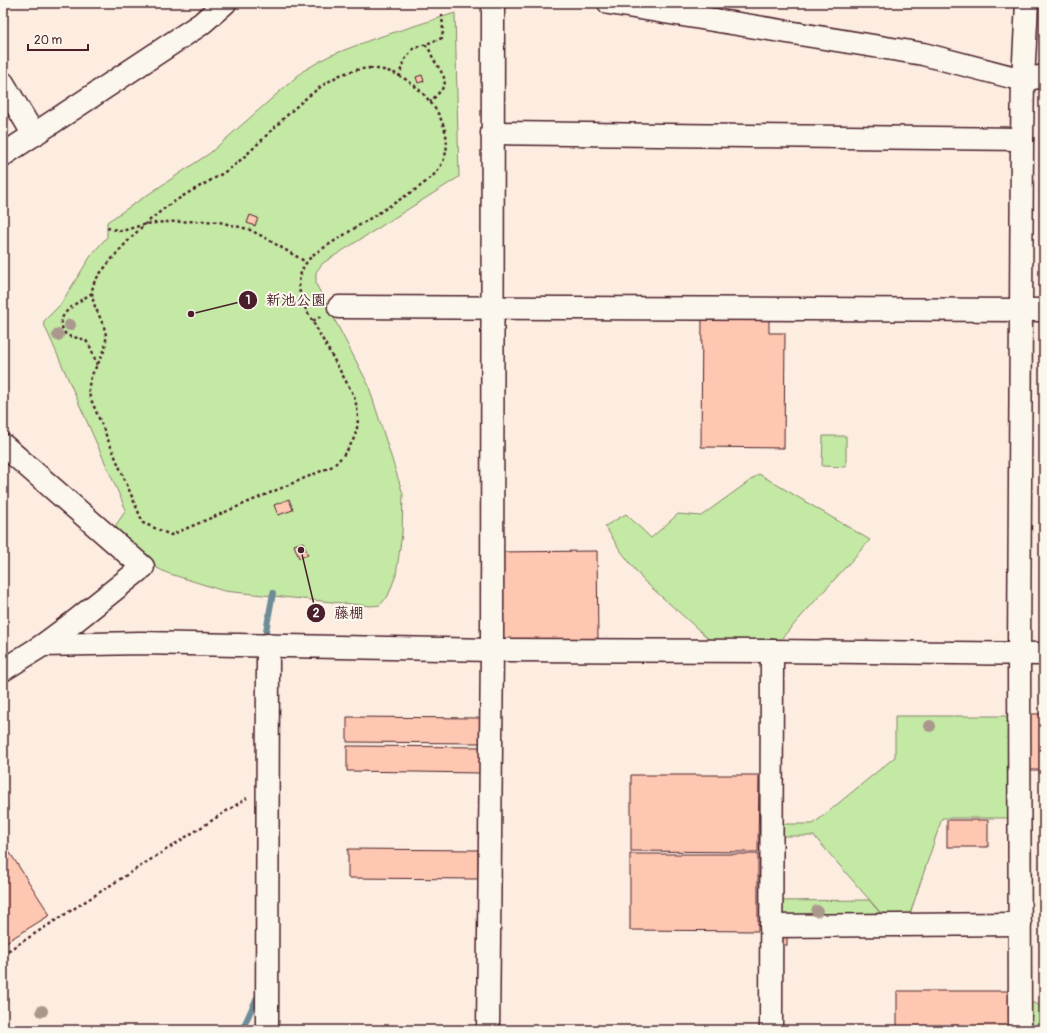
<svg xmlns="http://www.w3.org/2000/svg" width="1047" height="1033" viewBox="0 0 1047 1033" font-family="Pangolin,'Klee One',sans-serif">
<style>
.green{fill:#c3e9a4;stroke:#868468}
.lines{fill:none;stroke-linecap:round;stroke-linejoin:round}
.stream{stroke:#6d8c97;stroke-width:6}
.building{fill:#fec7b1;stroke:#4a1f2b}
.minor-casing{stroke:#4a1f2b;stroke-width:25}
.path{stroke:#4a1f2b;stroke-width:2.5;stroke-dasharray:3 3;stroke-linecap:butt}
.minor{stroke:#fbf7ec;stroke-width:22}
.tree{fill:#ab988d}
.leader{fill:none;stroke:#4a1f2b;stroke-width:1.5}
.callout-dot{fill:#4a1f2b;stroke:#fbf7ec;stroke-width:1.5}
.mark-label{font-size:12px;text-anchor:middle;font-weight:bold;fill:#fff}
.callout-label{font-size:15px;text-anchor:middle;font-weight:bold;fill:#4a1f2b;stroke:#fbf7ec;stroke-width:4;stroke-linejoin:round;paint-order:stroke}
</style>
<rect width="100%" height="100%" fill="#fcede0"/>
<filter id="ink" filterUnits="userSpaceOnUse"><feTurbulence type="fractalNoise" baseFrequency=".025" numOctaves="2"/><feDisplacementMap in="SourceGraphic" scale="8" xChannelSelector="R" yChannelSelector="G"/><feConvolveMatrix kernelMatrix="1 2 1 2 8 2 1 2 1" color-interpolation-filters="sRGB"/></filter>
<g filter="url(#ink)">
<!-- green -->
<g class="green">
<polygon points="455,13 459,177 323,263 316,272 316,284 368,384 403,494 402,534 396,575 388,596 380,605 371,606 224,591 167,573 151,565 112,531 126,510 43,322 60,305 92,254 107,237 107,222 210,153 303,71 329,56 373,39"/>
<polygon points="823,436 846,436 846,467 822,466"/>
<polygon points="759,474 870,540 780,640 710,640 643,580 620,550 605,526 626,514 651,538 678,514 701,516"/>
<polygon points="895,716 1014,716 1014,818 942,818 908,920 887,920 814,836 778,836 778,824 813,824 895,757"/>
<polygon points="869,900 886,920 778,920 778,901"/>
<polygon points="1023,1003 1034,1003 1044,1007 1044,1030 1023,1030"/>
</g>
<g class="lines">
<!-- stream -->
<g class="stream">
<polyline points="264,642 273,593"/>
<polyline points="242,1030 259,993"/>
</g>
</g>
<!-- building -->
<g class="building">
<polygon points="422,75 424,81 418,83 416,77"/>
<polygon points="250,215 258,218 255,226 247,223"/>
<polygon points="702,316 769,316 769,333 785,333 784,448 701,447"/>
<polygon points="289,499 293,510 278,515 274,505"/>
<polygon points="303,542 308,555 299,558 294,545"/>
<polygon points="597,551 598,641 496,641 496,552"/>
<rect x="1025" y="714" width="19" height="56"/>
<polygon points="347,717 481,718 481,743 347,742"/>
<polygon points="347,746 481,747 481,773 347,771"/>
<polygon points="631,775 759,775 758,852 631,851"/>
<rect x="947" y="820" width="41" height="27"/>
<polygon points="3,842 50,915 3,944"/>
<polygon points="348,849 478,850 478,879 348,878"/>
<polygon points="630,854 758,854 758,931 630,930"/>
<rect x="779" y="934" width="8" height="11"/>
<polygon points="897,991 1012,991 1011,1030 897,1030"/>
</g>
<g class="lines">
<!-- minor casing -->
<g class="minor-casing">
<g id="minor">
<polyline points="609,3 923,54 1023,80 1044,76"/>
<polyline points="3,83 34,135"/>
<polyline points="492,133 1022,139"/>
<polyline points="3,155 201,24 225,3"/>
<polyline points="339,307 1044,310"/>
<polyline points="3,445 143,567 74,622 43,645"/>
<polyline points="3,670 43,645 141,643 492,650 772,651 1044,654"/>
<polyline points="771,926 1020,924"/>
<polyline points="267,1030 268,645"/>
<polyline points="488,1030 492,650 493,3"/>
<polyline points="771,1030 772,651"/>
<polyline points="1020,1030 1019,654 1022,139 1023,80 1027,3"/>
</g>
</g>
<!-- path -->
<g class="path">
<path d="M425 45C430 48 431 55 434 60 448 83 450 82 430 102"/>
<path d="M370 68C378 69 386 70 394 73 426 87 462 132 440 167 435 176 425 182 418 188L314 254C298 269 296 284 303 304L353 394C364 424 356 444 333 466L171 535 143 523 90 397C84 373 105 363 106 340 107 320 86 304 94 283 97 277 102 271 107 265 127 240 152 215 180 198 198 186 219 178 237 163 271 134 300 96 340 75 350 71 360 69 370 68Z"/>
<polyline points="399,77 403,62 413,49 442,38 443,31 442,14"/>
<polyline points="107,228 122,231 146,224 165,222 204,221 219,222 248,229 260,235 306,262"/>
<path d="M92 293C82 300 56 313 62 327 63 330 64 333 67 335 73 339 81 336 87 342 92 348 94 358 97 365"/>
<polyline points="313,321 321,316"/>
<polyline points="3,954 247,798"/>
</g>
<!-- minor -->
<use href="#minor" class="minor"/>
</g>
<!-- trees -->
<g class="tree">
<circle cx="70" cy="325" r="6"/>
<circle cx="58" cy="335" r="6"/>
<circle cx="930" cy="726" r="6"/>
<circle cx="817" cy="911" r="6"/>
<circle cx="42" cy="1011" r="6"/>
</g>
</g>
<!-- callouts -->
<path class="leader" d="M191 314L248 300M301 550L316 613"/>
<g class="callout-dot">
<circle cx="191" cy="314" r="4"/>
<circle cx="301" cy="550" r="4"/>
<circle cx="248" cy="300" r="10"/>
<circle cx="316" cy="613" r="10"/>
</g>
<g class="mark-label">
<text x="248" y="304">1</text>
<text x="316" y="617">2</text>
</g>
<g class="callout-label">
<text x="296" y="305">新池公園</text>
<text x="349" y="618">藤棚</text>
</g>
<!-- margin -->
<rect width="1047" height="1033" fill="none" stroke="#fbf7ec" stroke-width="16"/>
<rect x="8" y="8" width="1031" height="1017" fill="none" stroke="#4a1f2b" stroke-width="1.5" filter="url(#ink)"/>
<!-- scale -->
<path d="M28 44v6h60v-6" fill="none" stroke="#4a1f2b" stroke-width="2"/>
<text x="34" y="44" font-size="12" fill="#4a1f2b" stroke="#fbf7ec" stroke-width="3" paint-order="stroke">20 m</text>
</svg>
